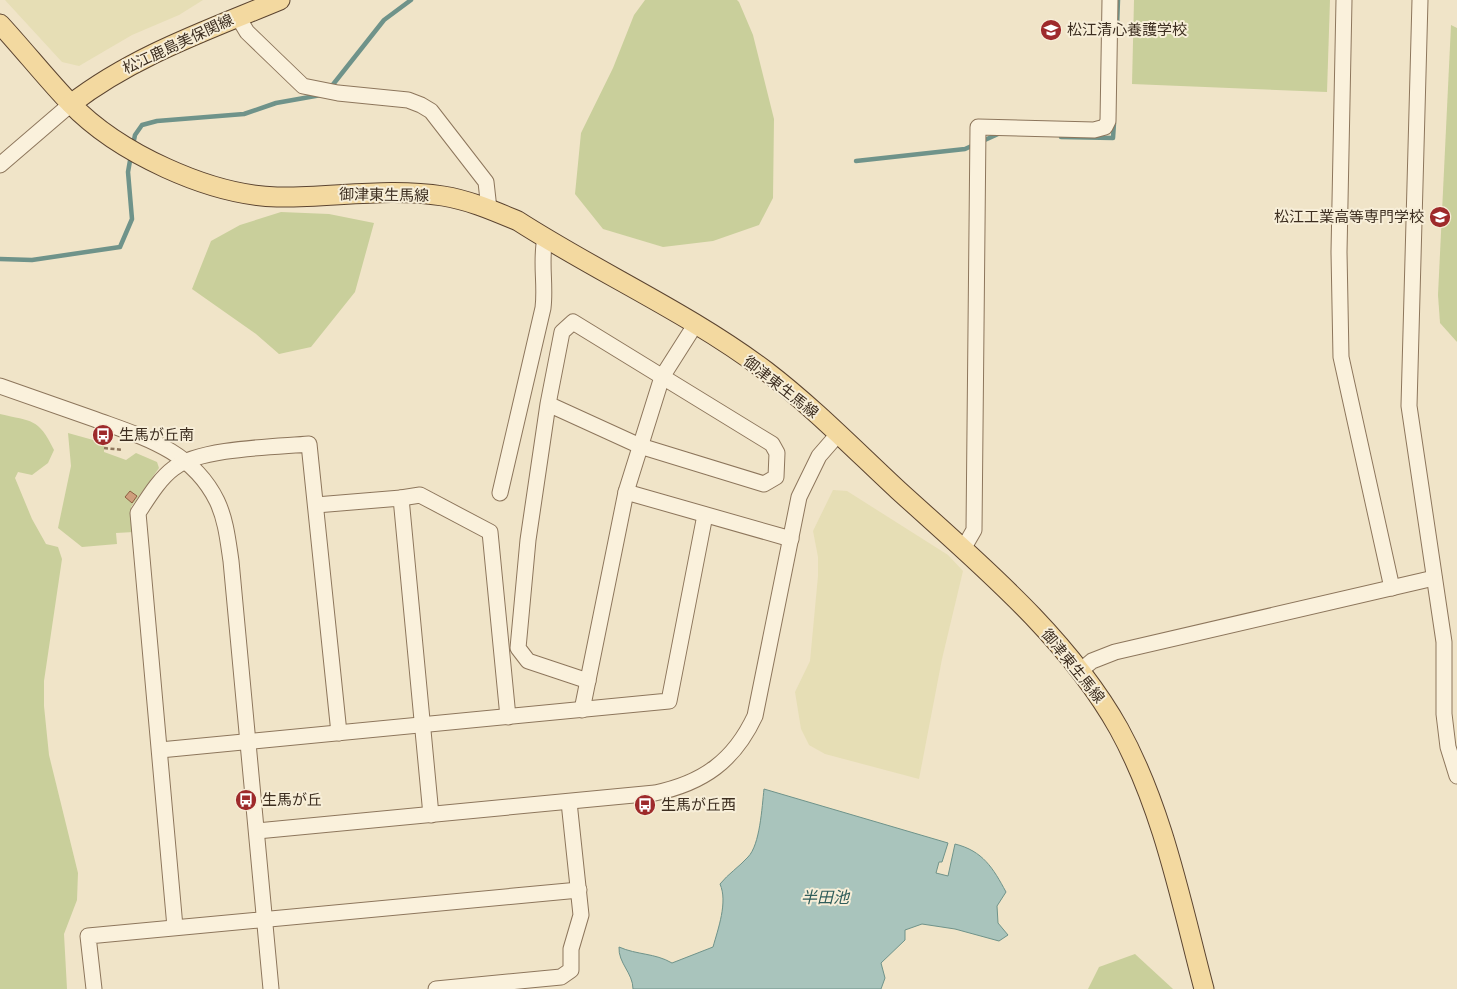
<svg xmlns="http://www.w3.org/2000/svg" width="1457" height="989" viewBox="0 0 1457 989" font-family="Bitter,'Noto Sans JP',serif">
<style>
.farmland{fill:#e6deb5}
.green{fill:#c9cf9b}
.water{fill:#a9c4bc;stroke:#6f938a}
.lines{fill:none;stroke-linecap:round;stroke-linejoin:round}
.stream{stroke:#6f938a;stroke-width:4.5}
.building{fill:#cf9f7d;stroke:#8d5f41}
.minor-casing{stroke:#8d765c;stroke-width:17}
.major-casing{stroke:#5b4430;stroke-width:21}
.path{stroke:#8d765c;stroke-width:2.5;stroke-dasharray:4 2.5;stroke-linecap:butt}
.minor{stroke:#faf1dc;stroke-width:15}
.major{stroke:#f3d9a0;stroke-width:19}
.labels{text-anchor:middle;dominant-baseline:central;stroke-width:4;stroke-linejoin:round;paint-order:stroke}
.poi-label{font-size:15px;fill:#3d2e20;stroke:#f7eed8;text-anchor:start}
.street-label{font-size:15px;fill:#3d2e20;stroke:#f7eed8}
.water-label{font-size:16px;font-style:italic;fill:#2f5d5a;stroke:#f7eed8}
</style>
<rect width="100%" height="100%" fill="#f0e4c8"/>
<!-- farmland -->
<g class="farmland">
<polygon points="5,0 203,0 179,15 132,35 79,66 62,62"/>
<polygon points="833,490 847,491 948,555 963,571 942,659 919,779 825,754 809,745 801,729 795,692 810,661 818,576 818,557 813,531"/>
</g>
<!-- green -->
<g class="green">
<polygon points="645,0 737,0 739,2 753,35 774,119 773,198 759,225 713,241 663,247 603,229 575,194 581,133 613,68 634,15"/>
<polygon points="1134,0 1330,0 1327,92 1132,84"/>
<polygon points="1451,25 1457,28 1457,342 1440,323 1438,295"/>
<polygon points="281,212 329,214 374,223 355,292 311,347 279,354 256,334 192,289 211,241 240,225"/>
<path d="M0 414C32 422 38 417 54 450L48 463 32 475 18 472 15 478 32 519 46 544 58 547 62 559 44 681V706L49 755 78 873 77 900 64 934 67 989H0Z"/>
<polygon points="68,433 104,443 104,452 126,460 136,453 157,462 159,468 131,507 134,532 116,533 117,544 82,547 58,528 71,466"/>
<polygon points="1135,954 1173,989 1088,989 1099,967"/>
</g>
<!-- water -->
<path class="water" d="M764 789 948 843 942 862H939L936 873 948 876 955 844C983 851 993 868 1006 892L997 906 998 923 1008 935 999 941 955 929 922 924 905 930V940L881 963 885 978 881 989H633C633 973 618 963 619 947 637 955 655 953 672 963L713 947C718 929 728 902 720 884 728 874 739 867 748 857 760 845 762 807 764 789Z"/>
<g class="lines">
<!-- stream -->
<g class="stream">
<polyline points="1117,26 1118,0"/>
<polyline points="331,87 384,20 411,0"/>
<polyline points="1061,137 1113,138 1114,123"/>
<polyline points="133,145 135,135 142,125 157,121 244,114 276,103 321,95"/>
<polyline points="856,161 965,149 998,134"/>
<polyline points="0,259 32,260 120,247 132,219 128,172 131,155"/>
</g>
</g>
<!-- building -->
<polygon class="building" points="130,491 137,496 132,503 125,497"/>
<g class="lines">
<!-- minor casing -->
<g class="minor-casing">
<g id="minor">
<polyline points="1344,0 1339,252 1341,357 1392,588"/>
<polyline points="1420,0 1409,406 1444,642 1444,714 1448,747 1457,776"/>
<polyline points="238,17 247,32 303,86 338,93 408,100 421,105 431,111 486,182 489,209"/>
<polyline points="0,165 71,104"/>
<path d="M0 386C31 397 62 408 94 419 143 437 192 450 217 501 226 520 228 541 231 561L271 989"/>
<polyline points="548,404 640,446 764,484 776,477 777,453 772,444 573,322 562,332 548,404 528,540 518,648 528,661 588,681"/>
<polyline points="626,492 791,539"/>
<path d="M500 493 543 308C546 284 540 262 545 238"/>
<polyline points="401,498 420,495 490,532 508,717"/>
<polyline points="316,505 401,498 431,815"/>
<polyline points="963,549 974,530 978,127 1094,130 1105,127 1108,121 1110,0"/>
<polyline points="1080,671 1092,661 1115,652 1434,578"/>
<polyline points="582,710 626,492 662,377 695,325"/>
<polyline points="160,750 669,701 705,515"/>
<path d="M257 831 655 793C703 783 734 761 755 716L799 497 819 456 839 433"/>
<path d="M175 927 138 513C148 498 159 479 174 468 200 448 275 447 309 444L339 733"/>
<polyline points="94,989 88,936 579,890"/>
<polyline points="436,989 561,977 571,970 571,949 581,915 569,802"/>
</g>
</g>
<!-- major casing -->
<g class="major-casing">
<g id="major">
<path d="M0 24C24 50 46 78 70 103 118 153 209 195 277 197 332 198 388 187 443 196 469 200 494 211 518 221 599 273 689 313 766 371 813 407 855 450 898 490 976 561 1067 636 1119 729 1163 809 1181 902 1204 989"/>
<path d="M71 104C133 56 208 30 280 0"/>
</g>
</g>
<!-- path -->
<polyline class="path" points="104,448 123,450"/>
<!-- minor -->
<use href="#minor" class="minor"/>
<!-- major -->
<use href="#major" class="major"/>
</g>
<!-- icons -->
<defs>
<g id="school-disc" transform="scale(1.125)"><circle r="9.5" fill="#9e2a2b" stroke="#f7eed8"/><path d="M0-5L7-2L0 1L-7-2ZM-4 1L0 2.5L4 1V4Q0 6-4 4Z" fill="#fff"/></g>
<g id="university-disc" transform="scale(1.125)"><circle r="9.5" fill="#9e2a2b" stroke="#f7eed8"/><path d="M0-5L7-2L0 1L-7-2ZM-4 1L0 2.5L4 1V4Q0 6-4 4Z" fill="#fff"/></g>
<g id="bus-disc" transform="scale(1.125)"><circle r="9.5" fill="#9e2a2b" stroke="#f7eed8"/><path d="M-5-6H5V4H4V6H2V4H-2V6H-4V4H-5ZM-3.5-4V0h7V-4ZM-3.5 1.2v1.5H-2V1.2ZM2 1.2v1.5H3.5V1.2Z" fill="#fff"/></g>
</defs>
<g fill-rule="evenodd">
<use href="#school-disc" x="1051" y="30"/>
<use href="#university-disc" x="1440" y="217"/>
<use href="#bus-disc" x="103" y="435"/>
<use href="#bus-disc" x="246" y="800"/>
<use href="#bus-disc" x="645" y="805"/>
</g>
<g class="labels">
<!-- poi labels -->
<g class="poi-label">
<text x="1067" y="30">松江清心養護学校</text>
<text x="1424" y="217" text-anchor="end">松江工業高等専門学校</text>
<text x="119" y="435">生馬が丘南</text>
<text x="262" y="800">生馬が丘</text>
<text x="661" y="805">生馬が丘西</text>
</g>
<!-- street labels -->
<g class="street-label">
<text transform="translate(178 44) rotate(-25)">松江鹿島美保関線</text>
<text transform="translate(384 195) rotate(1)">御津東生馬線</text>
<text transform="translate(781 387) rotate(38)">御津東生馬線</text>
<text transform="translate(1073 666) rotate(51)">御津東生馬線</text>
</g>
<!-- water labels -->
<g class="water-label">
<text x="825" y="897">半田池</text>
</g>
</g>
</svg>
